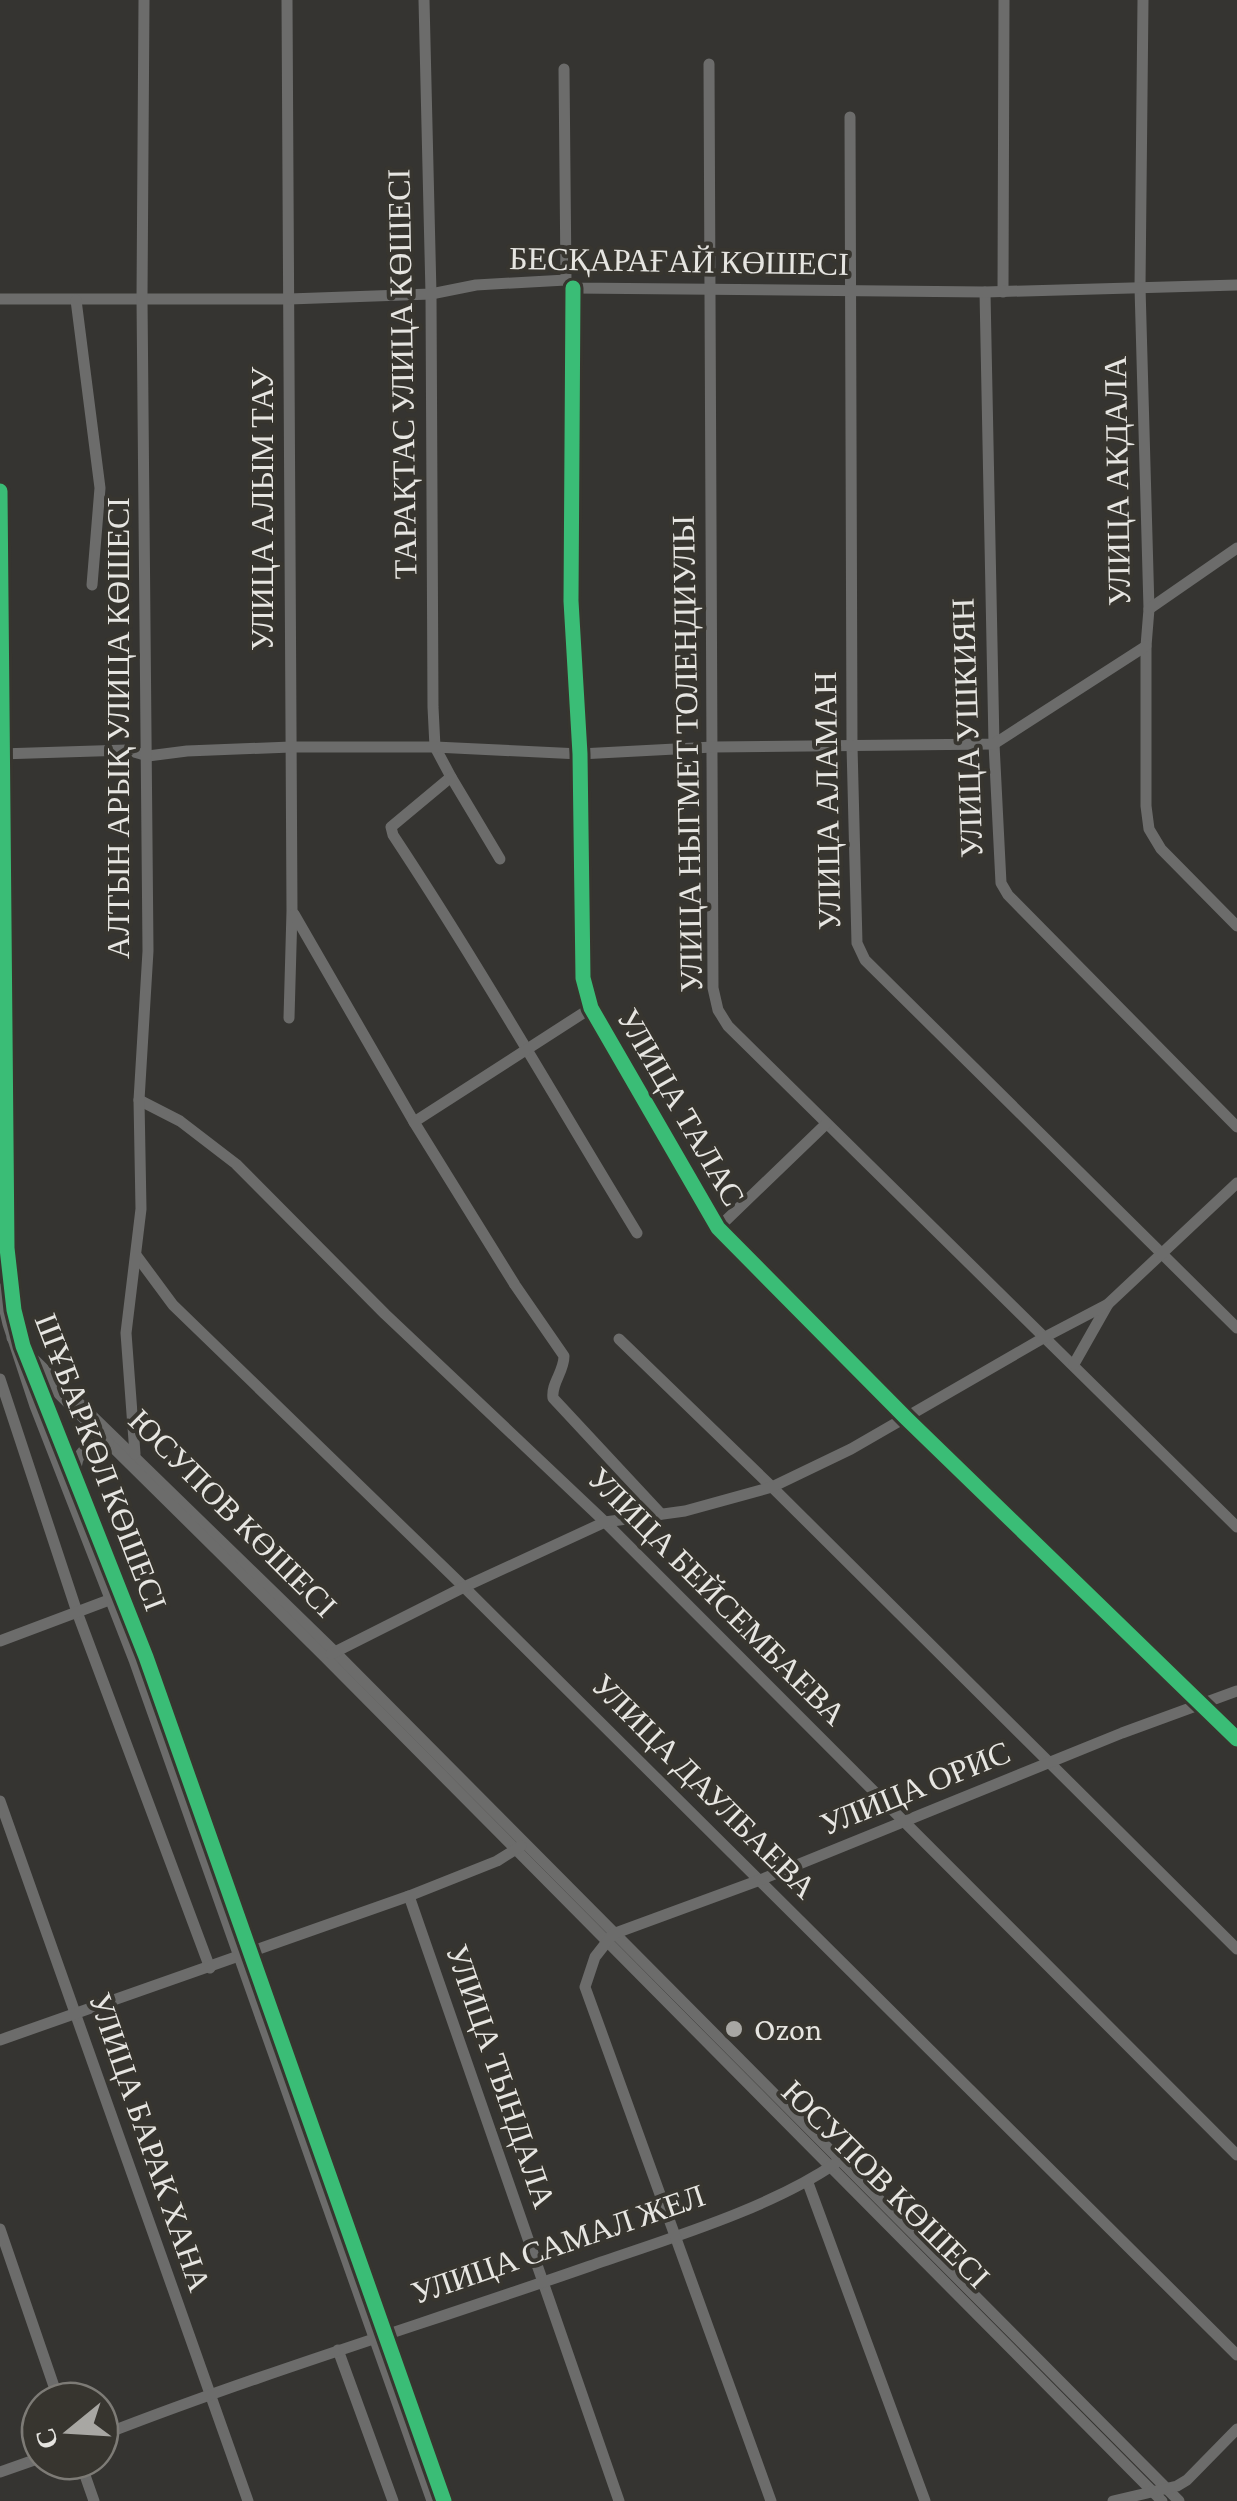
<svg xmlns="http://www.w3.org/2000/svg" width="1237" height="2501" viewBox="0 0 1237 2501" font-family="'Crimson Pro',serif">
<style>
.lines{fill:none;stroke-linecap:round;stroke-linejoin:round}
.minor{stroke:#6c6c6b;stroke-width:11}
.cycleway-casing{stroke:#37352f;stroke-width:21}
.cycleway{stroke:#3abd76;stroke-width:15}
.poi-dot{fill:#a8a7a3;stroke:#37352f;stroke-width:4}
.labels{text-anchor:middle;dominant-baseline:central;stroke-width:8;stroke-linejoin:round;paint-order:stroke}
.street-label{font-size:32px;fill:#e6e5e1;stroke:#37352f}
.poi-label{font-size:32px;fill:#e6e5e1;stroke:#37352f;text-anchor:start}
</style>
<rect width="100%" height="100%" fill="#353431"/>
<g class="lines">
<!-- minor -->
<g class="minor">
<polyline points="287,0 292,911 289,1018"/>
<path d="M424 0 431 294 433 707 435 747 451 777 391 827 393 835C479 965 556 1100 637 1233"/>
<polyline points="1143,0 1140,287 1149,609 1146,646 1146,806 1149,829 1161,849 1237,926"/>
<polyline points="709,64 713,988 718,1010 728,1026 1237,1527"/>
<polyline points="564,69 566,280"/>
<polyline points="850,117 852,746 857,943 865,960 1237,1328"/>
<polyline points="573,288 571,601 580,754 583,978 591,1008 718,1228 907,1419 1237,1739"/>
<polyline points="985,292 994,744 1001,883 1008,895 1237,1127"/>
<polyline points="1003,292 1004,0"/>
<polyline points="0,299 289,299 431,294 476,285 566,280 573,288 985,292 1237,285"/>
<polyline points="76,300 100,488 92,585"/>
<polyline points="0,491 7,1248 14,1310 23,1346 146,1657 444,2501"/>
<polyline points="1149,609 1237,548"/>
<polyline points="0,754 127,750 148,756 187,751 291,747 435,747 580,754 713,747 994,744 1146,646"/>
<polyline points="451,777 500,859"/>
<polyline points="294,914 414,1122"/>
<path d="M591 1008 414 1122 515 1285 564 1356C564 1372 551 1383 553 1398L661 1514"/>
<polyline points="139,1100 180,1121 236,1164 385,1314 605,1522 1237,2155"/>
<polyline points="718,1228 826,1124"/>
<polyline points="136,1255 173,1305 464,1587 1237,2355"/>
<polyline points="0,1289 8,1324 35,1406 134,1660 432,2501"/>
<polyline points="12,1338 335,1652 1179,2501"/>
<polyline points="619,1339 772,1487 1237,1949"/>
<polyline points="1074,1364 1108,1304"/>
<polyline points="40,1370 56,1391 325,1657 1162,2501"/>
<polyline points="0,1379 77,1612 210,1968"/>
<polyline points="135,1454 126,1333 141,1209 139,1100 148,951 142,298 144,0"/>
<path d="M76 1474C75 1453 87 1442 108 1443"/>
<polyline points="0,1641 117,1597"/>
<polyline points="331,1654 464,1587 605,1522 685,1511 772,1487 851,1449 1045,1337 1108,1304 1237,1183"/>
<polyline points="0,1801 248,2501"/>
<polyline points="409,1896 619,2501"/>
<polyline points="0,2040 409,1896 497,1861 521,1846"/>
<polyline points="808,2183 925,2501"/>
<polyline points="0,2229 59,2401"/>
<polyline points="338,2350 393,2501"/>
<path d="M100 2436C261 2373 427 2323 590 2266 667 2239 769 2209 836 2163"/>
<polyline points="80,2461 94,2501"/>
<polyline points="0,2472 40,2458"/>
<polyline points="771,2501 585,1987 595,1957 613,1934 760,1880 1122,1733 1237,1691"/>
<polyline points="1113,2501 1177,2486 1187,2480 1237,2429"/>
</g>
<!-- cycleway casing -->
<g class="cycleway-casing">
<g id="cycleway">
<polyline points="573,288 571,601 580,754 583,978 591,1008 718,1228 907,1419 1237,1739"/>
<polyline points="0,491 7,1248 14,1310 23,1346 146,1657 444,2501"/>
</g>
</g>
<!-- cycleway -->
<use href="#cycleway" class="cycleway"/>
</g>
<!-- markers -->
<circle class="poi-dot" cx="734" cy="2029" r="10"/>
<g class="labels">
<!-- street labels -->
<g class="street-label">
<text transform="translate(679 261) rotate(1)">БЕСҚАРАҒАЙ КӨШЕСІ</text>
<text transform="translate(402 374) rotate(-91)">ТАРАҚТАС УЛИЦА КӨШЕСІ</text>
<text transform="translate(1117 481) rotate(-91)">УЛИЦА АКДАЛА</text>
<text transform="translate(262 509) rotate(-90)">УЛИЦА АЛЫМ ТАУ</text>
<text transform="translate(118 728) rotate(-90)">АЛТЫН АРЫҚ УЛИЦА КӨШЕСІ</text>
<text transform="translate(967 728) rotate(-92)">УЛИЦА УШКИЯН</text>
<text transform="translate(687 754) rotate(-91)">УЛИЦА НЫГМЕТ ТОЛЕНДИУЛЫ</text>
<text transform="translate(827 801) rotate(-91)">УЛИЦА АЛАМАН</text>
<text transform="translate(681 1107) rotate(60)">УЛИЦА ТАЛАС</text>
<text transform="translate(101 1462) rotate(69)">ШҰБАРКӨЛ КӨШЕСІ</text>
<text transform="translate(233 1513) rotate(45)">ЮСУПОВ КӨШЕСІ</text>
<text transform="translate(717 1596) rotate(45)">УЛИЦА БЕЙСЕМБАЕВА</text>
<text transform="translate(704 1786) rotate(45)">УЛИЦА ДАУЛБАЕВА</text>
<text transform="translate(915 1788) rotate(-22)">УЛИЦА ОРИС</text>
<text transform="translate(501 2076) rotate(71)">УЛИЦА ТЫНДАЛА</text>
<text transform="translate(150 2142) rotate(71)">УЛИЦА БАРАК ХАНА</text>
<text transform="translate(886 2184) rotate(45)">ЮСУПОВ КӨШЕСІ</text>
<text transform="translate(558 2244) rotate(-19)">УЛИЦА САМАЛ ЖЕЛ</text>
</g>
<!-- poi labels -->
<g class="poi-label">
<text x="754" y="2029">Ozon</text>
</g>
</g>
<!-- north arrow -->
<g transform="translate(70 2431) rotate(252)"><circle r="48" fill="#37352f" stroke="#7d7b76" stroke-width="2.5"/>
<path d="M0-8L18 38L0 25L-18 38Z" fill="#a8a7a3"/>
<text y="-15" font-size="28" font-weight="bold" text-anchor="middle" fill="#e6e5e1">С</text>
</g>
</svg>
